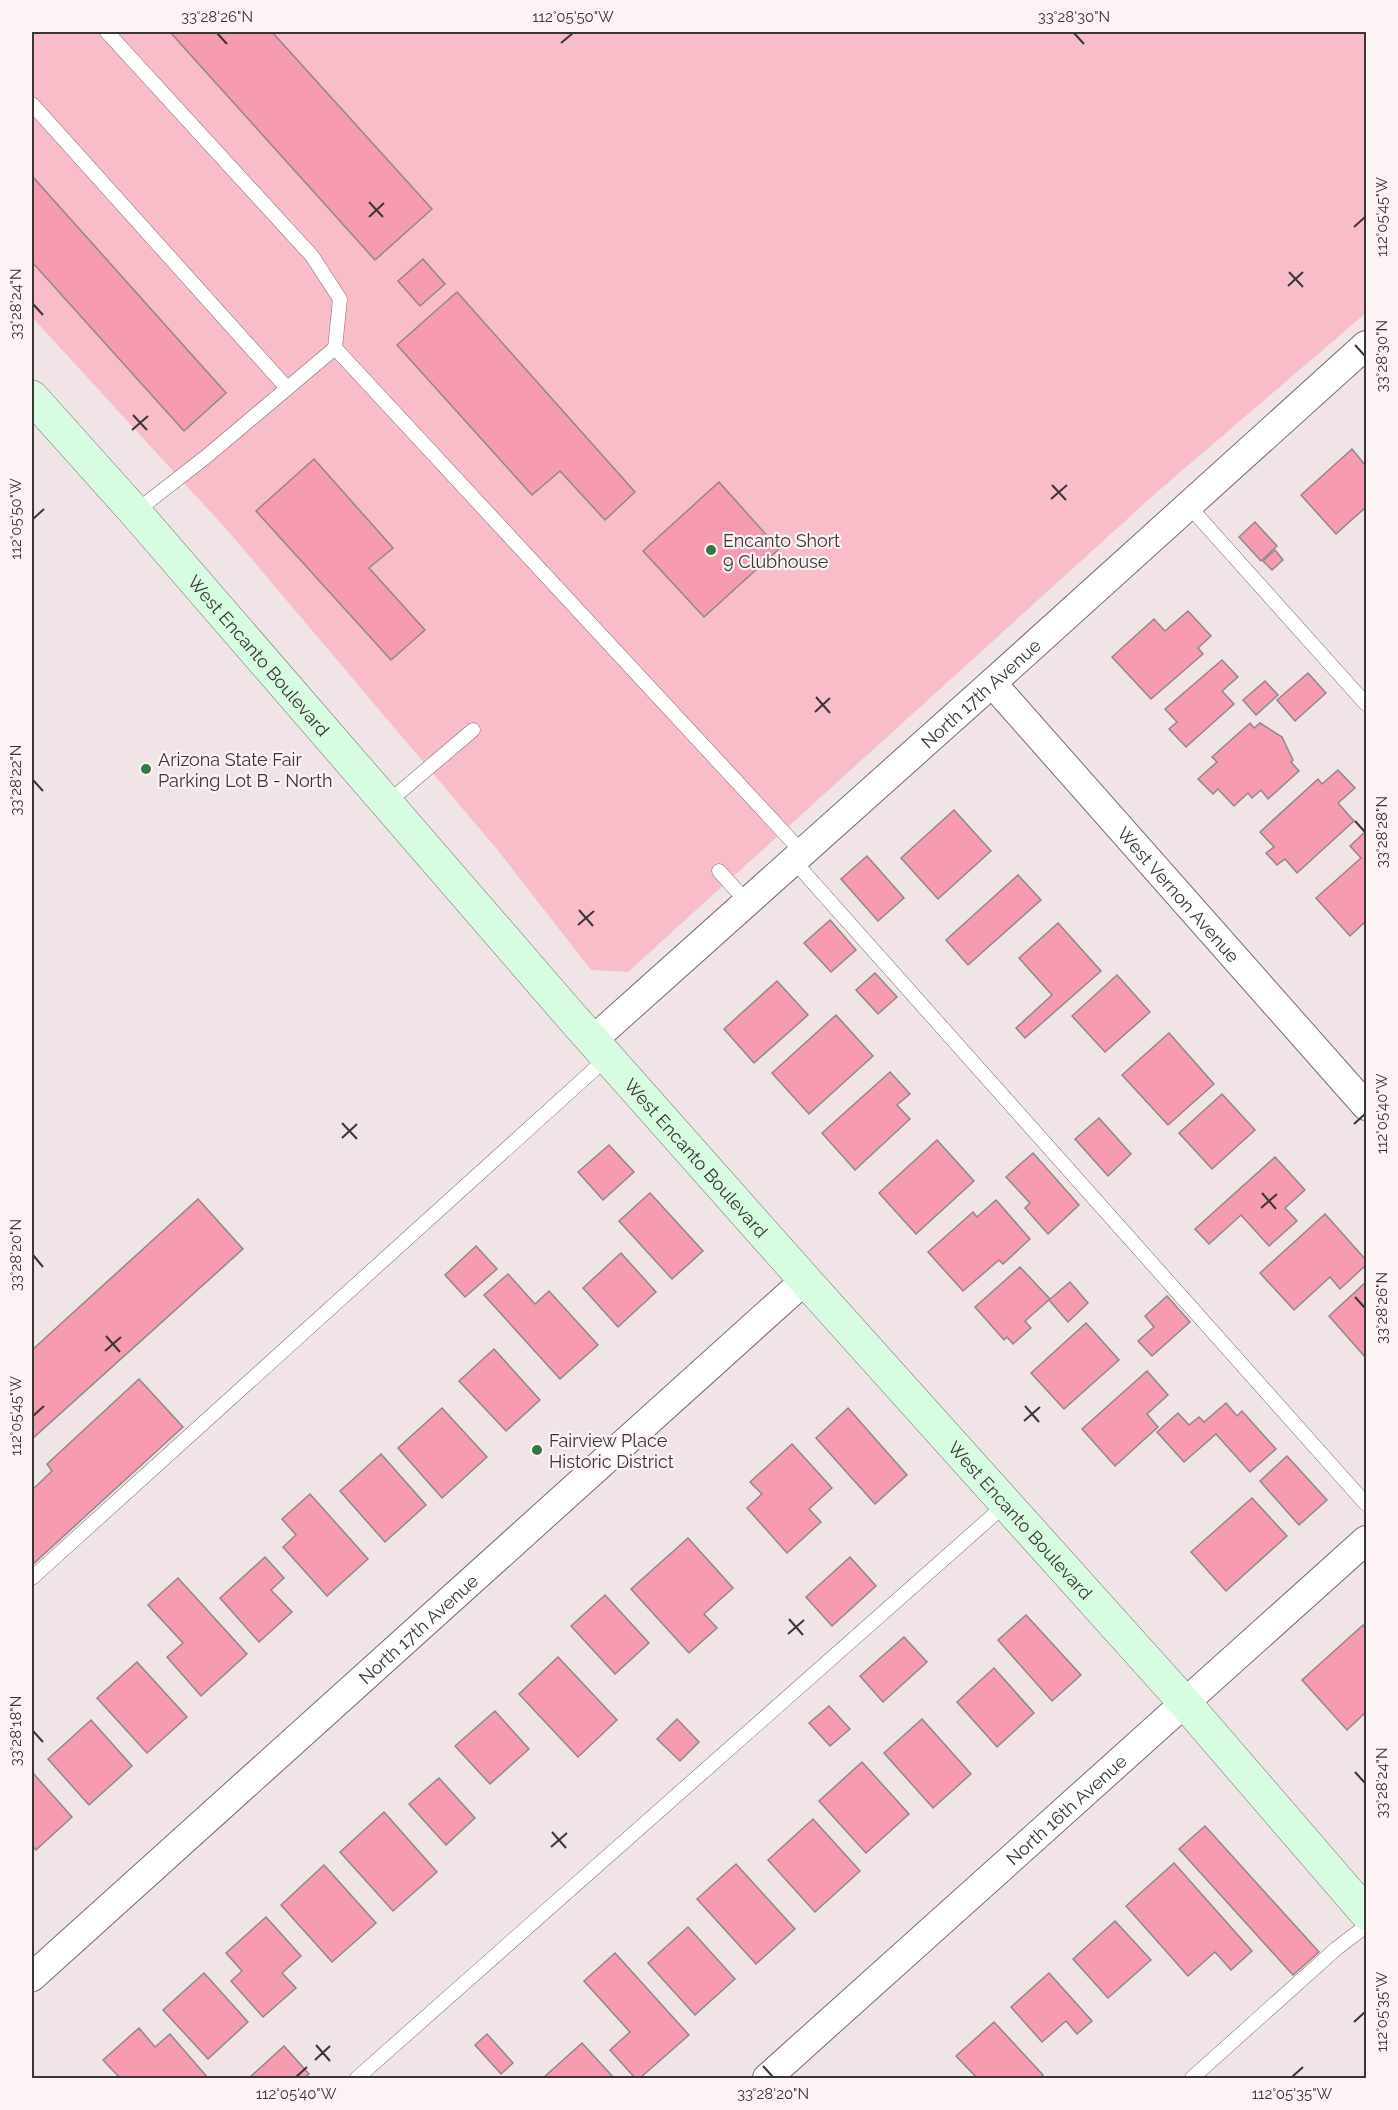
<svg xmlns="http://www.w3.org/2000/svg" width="1398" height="2110" viewBox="0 0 1398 2110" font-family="Raleway,sans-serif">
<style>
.grass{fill:#f8bdc9}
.building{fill:#f69bb0;stroke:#918789;stroke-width:1.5}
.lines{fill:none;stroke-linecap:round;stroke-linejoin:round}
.lane-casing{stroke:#776d6f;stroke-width:15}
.street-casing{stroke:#776d6f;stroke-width:30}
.secondary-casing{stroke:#776d6f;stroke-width:34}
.lane{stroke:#fff;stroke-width:14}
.street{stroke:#fff;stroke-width:28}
.secondary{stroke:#d8fce2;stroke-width:33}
.ticks{fill:none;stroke:#3a3536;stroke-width:2}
.poi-dot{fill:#307a47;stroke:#fdf2f4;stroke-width:2}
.labels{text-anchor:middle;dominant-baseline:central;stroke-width:4.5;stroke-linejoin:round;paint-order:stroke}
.poi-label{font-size:18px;fill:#3a3536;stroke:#fdf2f4;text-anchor:start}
.street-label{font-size:18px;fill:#3a3536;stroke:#fdf2f4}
.neatline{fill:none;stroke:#3a3536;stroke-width:2}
.ticks-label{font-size:15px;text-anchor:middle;fill:#3a3536}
</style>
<rect width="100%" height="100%" fill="#f0e4e7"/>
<!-- grass -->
<polygon class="grass" points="32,32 1366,32 1366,313 1156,493 628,972 591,970 496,848 228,531 32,317"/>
<!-- building -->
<g class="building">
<polygon points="170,32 272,32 432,209 375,260"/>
<polygon points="32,176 226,393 184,431 32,262"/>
<polygon points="423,259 445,284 420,306 398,281"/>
<polygon points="457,292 635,492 605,520 560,471 532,495 397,345"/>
<polygon points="1352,449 1366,466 1366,507 1336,534 1301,495"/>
<polygon points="314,459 393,548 369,568 425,630 391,660 256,511"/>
<polygon points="719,482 779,549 704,617 643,551"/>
<polygon points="1255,522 1277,546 1261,561 1239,537"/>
<polygon points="1275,550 1283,560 1272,570 1263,561"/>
<polygon points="1188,611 1211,636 1198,648 1203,654 1151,699 1112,657 1154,619 1165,631"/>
<polygon points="1222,660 1238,677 1222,691 1234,704 1186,747 1169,729 1177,722 1165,709"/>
<polygon points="1308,673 1326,693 1295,721 1277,700"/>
<polygon points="1265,681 1278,695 1256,715 1243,700"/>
<polygon points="1250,723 1254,728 1260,723 1282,737 1293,760 1291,762 1299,771 1268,799 1261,790 1252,798 1248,793 1234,806 1218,789 1213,794 1198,779 1217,762 1212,757"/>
<polygon points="1338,770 1355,788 1338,803 1354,821 1297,873 1285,859 1277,865 1266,853 1274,847 1260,832 1318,779 1322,784"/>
<polygon points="954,810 991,851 938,899 901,858"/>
<polygon points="1366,831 1366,921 1350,936 1316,898 1361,858 1350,846"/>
<polygon points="867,856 904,898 878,921 841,879"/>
<polygon points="1018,875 1041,900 968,965 946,940"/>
<polygon points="830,920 856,950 831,972 804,943"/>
<polygon points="1058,923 1101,971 1025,1038 1016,1028 1052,995 1019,958"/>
<polygon points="875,973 897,997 878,1014 856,990"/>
<polygon points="1117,975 1150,1012 1105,1052 1072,1016"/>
<polygon points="777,981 808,1015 754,1063 724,1029"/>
<polygon points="836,1015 873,1056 809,1114 772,1073"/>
<polygon points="1169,1033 1214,1084 1168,1125 1122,1075"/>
<polygon points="890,1072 910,1094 897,1105 910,1119 855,1170 822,1133"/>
<polygon points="1222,1094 1255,1130 1212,1169 1179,1133"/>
<polygon points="1099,1118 1131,1154 1108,1176 1075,1139"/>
<polygon points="937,1140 974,1181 916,1234 879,1193"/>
<polygon points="609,1145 634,1172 603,1200 578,1172"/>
<polygon points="1033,1153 1079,1205 1048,1234 1025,1208 1030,1203 1006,1177"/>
<polygon points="1275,1157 1305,1190 1285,1208 1297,1221 1269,1246 1241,1215 1209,1244 1195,1229"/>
<polygon points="650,1193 703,1251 672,1279 619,1221"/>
<polygon points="198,1199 243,1249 32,1439 32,1350"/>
<polygon points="996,1200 1030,1239 1003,1264 999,1260 963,1291 928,1252 973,1212 977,1217"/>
<polygon points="1325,1214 1366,1260 1366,1265 1340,1289 1330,1277 1294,1310 1260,1273"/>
<polygon points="476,1246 497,1269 465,1297 445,1275"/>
<polygon points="621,1253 656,1292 618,1327 583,1288"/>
<polygon points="1020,1267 1050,1299 1025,1321 1031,1328 1013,1344 1007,1337 1004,1340 975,1307"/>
<polygon points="508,1274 535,1304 549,1291 598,1345 560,1379 484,1295"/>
<polygon points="1070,1282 1088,1303 1068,1322 1049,1300"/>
<polygon points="1366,1282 1366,1358 1329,1316"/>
<polygon points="1167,1296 1190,1322 1152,1356 1138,1341 1154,1327 1145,1316"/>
<polygon points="1086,1323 1119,1360 1064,1409 1031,1373"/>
<polygon points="494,1349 540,1400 506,1431 459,1381"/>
<polygon points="1147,1371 1168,1395 1147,1414 1158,1427 1115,1466 1082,1429"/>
<polygon points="139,1379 183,1427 32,1565 32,1490 52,1471 47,1464"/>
<polygon points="1226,1403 1237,1416 1242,1411 1276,1449 1250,1472 1216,1434 1184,1462 1157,1432 1178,1413 1189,1425 1199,1417 1204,1422"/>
<polygon points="442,1408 487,1457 442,1498 398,1448"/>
<polygon points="848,1408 907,1475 875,1504 816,1438"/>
<polygon points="792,1444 832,1488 809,1509 821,1522 787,1553 747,1508 762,1494 750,1482"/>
<polygon points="381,1454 426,1505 385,1542 340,1491"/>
<polygon points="1287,1456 1327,1500 1299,1525 1260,1481"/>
<polygon points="310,1494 368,1559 327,1596 283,1547 296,1535 282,1519"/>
<polygon points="1252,1498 1287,1536 1226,1591 1191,1552"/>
<polygon points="688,1538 733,1588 704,1614 717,1628 689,1653 631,1589"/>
<polygon points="265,1557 284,1578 271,1590 292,1612 259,1642 220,1598"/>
<polygon points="850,1557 876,1586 832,1626 806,1597"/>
<polygon points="178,1578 247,1654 201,1696 167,1657 183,1643 148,1605"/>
<polygon points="605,1595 649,1643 615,1674 571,1626"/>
<polygon points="1026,1615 1081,1675 1052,1701 998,1640"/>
<polygon points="1363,1625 1366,1629 1366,1712 1347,1730 1302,1680"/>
<polygon points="904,1637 927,1662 883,1702 860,1676"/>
<polygon points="558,1657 617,1720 578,1757 519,1694"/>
<polygon points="137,1662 187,1717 147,1753 97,1698"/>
<polygon points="994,1668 1034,1713 997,1747 957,1702"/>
<polygon points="829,1706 850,1729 830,1746 809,1723"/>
<polygon points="495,1711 529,1749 490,1784 455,1746"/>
<polygon points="677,1719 699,1742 680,1761 657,1739"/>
<polygon points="922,1719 971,1774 933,1808 884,1753"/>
<polygon points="91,1720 132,1766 89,1805 48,1759"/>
<polygon points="862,1762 909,1814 866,1853 819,1801"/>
<polygon points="32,1772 72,1817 36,1850 32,1845"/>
<polygon points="439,1778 475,1818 446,1845 409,1804"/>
<polygon points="384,1812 437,1872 393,1911 340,1852"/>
<polygon points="813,1819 860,1871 815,1912 768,1860"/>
<polygon points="1205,1826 1319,1952 1293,1975 1179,1849"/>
<polygon points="1174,1863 1252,1951 1231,1970 1215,1952 1188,1976 1126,1906"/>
<polygon points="736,1864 795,1929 756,1964 697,1899"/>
<polygon points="324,1865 376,1923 332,1962 281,1905"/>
<polygon points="266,1917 301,1956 282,1973 296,1988 263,2017 231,1981 242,1971 226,1953"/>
<polygon points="1115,1921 1151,1960 1108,1998 1073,1959"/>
<polygon points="688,1927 735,1979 695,2015 648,1963"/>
<polygon points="615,1953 689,2035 640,2078 635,2078 610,2050 630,2032 584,1981"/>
<polygon points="204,1973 248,2022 208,2059 163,2010"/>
<polygon points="1049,1973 1092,2021 1077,2034 1066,2021 1042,2042 1011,2007"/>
<polygon points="994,2022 1043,2075 1039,2078 977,2078 956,2056"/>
<polygon points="139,2028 155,2047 170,2034 208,2078 120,2078 103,2060"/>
<polygon points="487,2034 513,2063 501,2074 475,2045"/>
<polygon points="582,2043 614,2078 543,2078"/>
<polygon points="284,2046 309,2074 304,2078 249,2078"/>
</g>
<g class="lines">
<!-- lane casing -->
<g class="lane-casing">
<g id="lane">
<polyline points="107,32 312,256 340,299 335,348"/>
<polyline points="32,104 287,388"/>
<polyline points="1188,505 1366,704"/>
<polyline points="135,512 207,456 335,348 802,852"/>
<polyline points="387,803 473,730"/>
<polyline points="793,860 1366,1504"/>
<polyline points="719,871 747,902"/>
<polyline points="32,1578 608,1057"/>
<polyline points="357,2078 1006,1504"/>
<polyline points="1192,2078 1337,1948 1366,1926"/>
</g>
</g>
<!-- street casing -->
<g class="street-casing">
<g id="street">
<path id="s1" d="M992 683 1366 1106"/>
<path id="s2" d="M593 1040 992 683 1366 345"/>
<path id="s3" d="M32 1977 805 1280"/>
<path id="s4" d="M767 2078 1366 1540"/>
</g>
</g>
<!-- secondary casing -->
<g class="secondary-casing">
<g id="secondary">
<path id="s5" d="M32 397 135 512 570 1015 805 1280 1185 1703 1366 1913"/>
</g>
</g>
<!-- lane -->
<use href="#lane" class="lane"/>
<!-- street -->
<use href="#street" class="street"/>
<!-- secondary -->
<use href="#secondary" class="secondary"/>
</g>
<!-- ticks -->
<path class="ticks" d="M217 33 227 44M1074 33 1084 44M561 43 573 33M369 202 383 217M369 217 384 203M1354 227 1365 217M1289 272 1303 287M1288 286 1303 272M33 304 43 315M1355 345 1365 356M133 415 147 430M132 430 148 416M1052 485 1066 500M1051 499 1067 485M33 519 44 509M816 697 830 713M815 712 830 698M33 780 43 791M1355 821 1365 832M579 910 593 926M578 925 594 911M342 1123 357 1139M1354 1124 1365 1114M342 1138 357 1124M1262 1193 1276 1209M1261 1208 1277 1194M33 1255 43 1267M1355 1297 1365 1308M106 1336 120 1352M105 1351 121 1337M1025 1406 1039 1422M33 1416 44 1406M1024 1421 1040 1407M789 1619 803 1635M788 1634 804 1620M33 1731 43 1742M1355 1772 1365 1783M552 1832 566 1848M551 1847 567 1833M1354 2022 1365 2012M316 2045 330 2061M315 2060 330 2046M763 2066 773 2077M296 2077 307 2067M1292 2077 1303 2067"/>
<!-- markers -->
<g class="poi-dot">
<circle cx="711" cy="550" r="6"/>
<circle cx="146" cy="769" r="6"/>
<circle cx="537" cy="1450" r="6"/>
</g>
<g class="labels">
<!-- poi labels -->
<g class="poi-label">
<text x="723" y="540">Encanto Short<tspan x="723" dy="21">9 Clubhouse</tspan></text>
<text x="158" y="759">Arizona State Fair<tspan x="158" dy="21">Parking Lot B - North</tspan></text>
<text x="549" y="1440">Fairview Place<tspan x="549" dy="21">Historic District</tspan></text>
</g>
<!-- street labels -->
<g class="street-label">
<text stroke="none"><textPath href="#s5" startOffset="344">West Encanto Boulevard</textPath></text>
<text stroke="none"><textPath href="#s2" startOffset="520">North 17th Avenue</textPath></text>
<text stroke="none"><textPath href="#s1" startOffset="282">West Vernon Avenue</textPath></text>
<text stroke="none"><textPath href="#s5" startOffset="1010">West Encanto Boulevard</textPath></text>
<text stroke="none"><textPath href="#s5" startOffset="1496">West Encanto Boulevard</textPath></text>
<text stroke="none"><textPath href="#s3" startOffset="520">North 17th Avenue</textPath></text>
<text stroke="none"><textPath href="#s4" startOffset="402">North 16th Avenue</textPath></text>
</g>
</g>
<!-- border -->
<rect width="1398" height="2110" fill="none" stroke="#fdf2f4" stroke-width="66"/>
<rect x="33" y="33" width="1332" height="2044" class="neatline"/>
<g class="ticks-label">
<text x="217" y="22">33°28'26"N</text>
<text x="573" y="22">112°05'50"W</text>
<text x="1074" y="22">33°28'30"N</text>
<text transform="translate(1382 217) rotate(-90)" y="5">112°05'45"W</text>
<text transform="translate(16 304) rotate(-90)" y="5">33°28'24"N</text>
<text transform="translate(1382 356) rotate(-90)" y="5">33°28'30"N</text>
<text transform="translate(16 519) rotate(-90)" y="5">112°05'50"W</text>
<text transform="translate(16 780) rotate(-90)" y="5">33°28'22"N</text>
<text transform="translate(1382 832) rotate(-90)" y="5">33°28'28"N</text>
<text transform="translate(1382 1114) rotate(-90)" y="5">112°05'40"W</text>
<text transform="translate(16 1255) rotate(-90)" y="5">33°28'20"N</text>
<text transform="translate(1382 1308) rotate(-90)" y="5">33°28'26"N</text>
<text transform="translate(16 1416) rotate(-90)" y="5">112°05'45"W</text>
<text transform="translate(16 1731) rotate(-90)" y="5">33°28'18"N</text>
<text transform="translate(1382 1783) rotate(-90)" y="5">33°28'24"N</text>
<text transform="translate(1382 2012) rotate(-90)" y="5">112°05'35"W</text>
<text x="296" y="2099">112°05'40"W</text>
<text x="773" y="2099">33°28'20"N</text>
<text x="1292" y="2099">112°05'35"W</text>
</g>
</svg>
